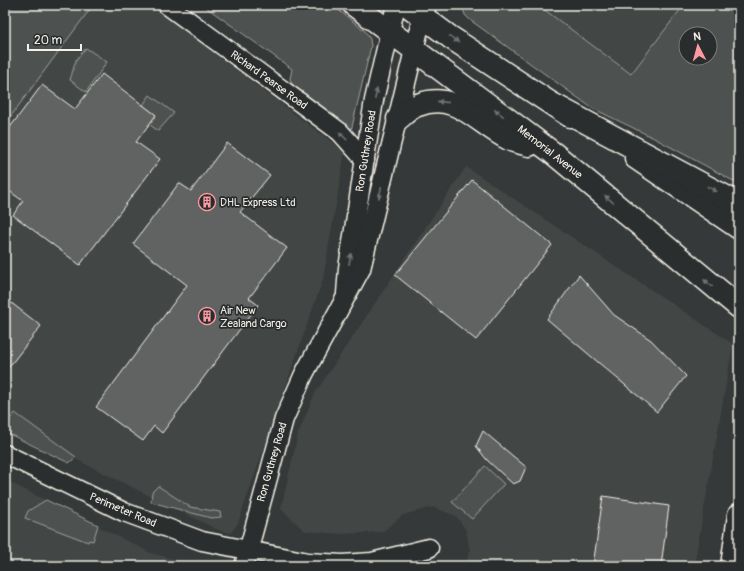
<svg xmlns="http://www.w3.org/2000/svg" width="744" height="571" viewBox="0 0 744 571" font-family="Pangolin,sans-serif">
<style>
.built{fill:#434645}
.green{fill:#4e514f;stroke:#a1a19c;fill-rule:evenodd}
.building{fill:#616362;stroke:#f4f1e8}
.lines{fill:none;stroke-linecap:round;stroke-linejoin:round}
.street-casing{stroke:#f4f1e8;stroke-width:21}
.primary-casing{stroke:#f4f1e8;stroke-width:25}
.highway-casing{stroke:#f4f1e8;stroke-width:25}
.street{stroke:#2a2d2e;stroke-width:18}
.primary{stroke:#2a2d2e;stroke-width:22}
.highway{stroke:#2a2d2e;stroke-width:22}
.oneway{fill:#71726f}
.labels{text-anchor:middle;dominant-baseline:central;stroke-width:3.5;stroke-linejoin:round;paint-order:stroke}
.street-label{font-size:11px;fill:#f4f1e8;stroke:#2a2d2e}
.poi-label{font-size:11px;fill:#f4f1e8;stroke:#2a2d2e;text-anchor:start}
</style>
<rect width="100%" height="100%" fill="#363939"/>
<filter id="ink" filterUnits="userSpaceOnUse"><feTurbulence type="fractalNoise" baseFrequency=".025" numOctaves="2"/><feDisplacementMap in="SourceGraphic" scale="8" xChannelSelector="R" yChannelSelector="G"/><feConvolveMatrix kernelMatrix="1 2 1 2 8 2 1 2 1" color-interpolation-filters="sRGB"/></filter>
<g filter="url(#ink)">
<!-- built -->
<g class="built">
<polygon points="5,5 150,5 345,152 323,279 238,523 231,533 218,530 5,424"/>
<polygon points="538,5 684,5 631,74"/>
<polygon points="466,167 733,344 694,566 465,566 470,550 466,530 456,516 433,507 403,515 382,532 342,534 305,531 281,509 298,434 315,393"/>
<polygon points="5,480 151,553 185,562 194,566 5,566"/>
</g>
<!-- green -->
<g class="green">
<polygon points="7,5 93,5 5,124 5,17"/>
<polygon points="203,5 332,5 365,31 370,39 371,46 351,131 332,117 325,108 292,84 290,79 292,69"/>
<path d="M462 5H538L631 74 684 5H739V184L654 138 592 108 470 20 465 15ZM686 34H710V58H686Z"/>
<polygon points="86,48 107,62 86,92 70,80 76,60"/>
<polygon points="150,95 174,113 158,131 149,124 156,115 143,105"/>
<polygon points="15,413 76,457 69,463 5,432 6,424"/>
<polygon points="485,466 504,484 472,519 452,502"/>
<polygon points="158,486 190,507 220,512 221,517 211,518 151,502 152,492"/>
<polygon points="46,500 98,525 93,541 89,540 88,542 25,518 28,511"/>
</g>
<!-- building -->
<g class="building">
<polygon points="102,74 156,115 136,142 160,159 80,265 13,215 23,201 5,188 5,134 42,85 75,109"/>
<polygon points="227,143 270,175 240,212 287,248 249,298 258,305 162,433 154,426 143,441 96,407 187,285 133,244 179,183 191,191"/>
<polygon points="472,180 552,245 476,340 395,275"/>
<polygon points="579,275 614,315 651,340 686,376 657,412 547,319"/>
<polygon points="5,298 41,326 5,372"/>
<polygon points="483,431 526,467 520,481 513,484 487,460 476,446"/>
<polygon points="603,496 669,506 661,566 593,566"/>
</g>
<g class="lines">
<!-- street casing -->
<g class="street-casing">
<g id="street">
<polyline points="167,5 340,132 365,160"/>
<polyline points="346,294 348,268 374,100 396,5"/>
<polyline points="5,454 124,512 202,541 308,562 342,564 372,562 429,548"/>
<polyline points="244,566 284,419 304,374 361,269 422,17 427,5"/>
</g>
</g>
<!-- primary casing -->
<g class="primary-casing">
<g id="primary">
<polyline points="354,5 553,153 739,307"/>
<polyline points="407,5 450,37 570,116"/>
<path d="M398 119C404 114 411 107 418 105 456 90 478 124 509 139 515 142 523 143 529 145"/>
<polyline points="636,158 739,228"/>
</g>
</g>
<!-- highway casing -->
<g class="highway-casing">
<g id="highway">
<polyline points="554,105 739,204"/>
<polyline points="732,566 739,515"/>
</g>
</g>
<!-- street -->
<use href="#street" class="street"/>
<!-- primary -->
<use href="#primary" class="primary"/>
<!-- highway -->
<use href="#highway" class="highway"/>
</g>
<!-- one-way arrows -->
<defs><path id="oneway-solid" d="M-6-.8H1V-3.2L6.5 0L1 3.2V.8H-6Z"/></defs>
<g class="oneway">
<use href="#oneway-solid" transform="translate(454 39) rotate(34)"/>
<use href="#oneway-solid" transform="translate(376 94) rotate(-78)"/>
<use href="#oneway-solid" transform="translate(443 102) rotate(-174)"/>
<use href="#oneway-solid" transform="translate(499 113) rotate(-143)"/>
<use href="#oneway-solid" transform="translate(343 136) rotate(-135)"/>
<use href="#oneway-solid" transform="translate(712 189) rotate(28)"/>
<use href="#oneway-solid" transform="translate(380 193) rotate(103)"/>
<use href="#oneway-solid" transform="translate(609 199) rotate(-140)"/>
<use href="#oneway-solid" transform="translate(350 259) rotate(-79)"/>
<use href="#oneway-solid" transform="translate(708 283) rotate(-141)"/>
</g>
</g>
<!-- icons -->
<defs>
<g id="building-ring" transform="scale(0.9)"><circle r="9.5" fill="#2a2d2e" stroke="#ff9aa2" stroke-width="1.5"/><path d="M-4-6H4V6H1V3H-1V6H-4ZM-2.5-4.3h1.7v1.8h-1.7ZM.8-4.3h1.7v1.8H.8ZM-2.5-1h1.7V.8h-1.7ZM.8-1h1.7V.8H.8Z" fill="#ff9aa2"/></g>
</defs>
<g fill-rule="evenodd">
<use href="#building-ring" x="207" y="202"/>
<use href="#building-ring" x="207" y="316"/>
</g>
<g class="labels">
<!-- street labels -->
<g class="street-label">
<text transform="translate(269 80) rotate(36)">Richard Pearse Road</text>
<text transform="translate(366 151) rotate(-81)">Ron Guthrey Road</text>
<text transform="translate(550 152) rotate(38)">Memorial Avenue</text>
<text transform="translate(272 462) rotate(-74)">Ron Guthrey Road</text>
<text transform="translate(123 510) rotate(23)">Perimeter Road</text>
</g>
<!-- poi labels -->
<g class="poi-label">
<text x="220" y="202">DHL Express Ltd</text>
<text x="220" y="310">Air New<tspan x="220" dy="13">Zealand Cargo</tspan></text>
</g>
</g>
<!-- margin -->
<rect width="744" height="571" fill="none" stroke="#2a2d2e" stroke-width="20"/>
<rect x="10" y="10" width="724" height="551" fill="none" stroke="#f4f1e8" stroke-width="1.5" filter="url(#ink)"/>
<!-- north arrow -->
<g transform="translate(698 46) rotate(354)"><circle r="19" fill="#2a2d2e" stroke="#7b7b78"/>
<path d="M0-3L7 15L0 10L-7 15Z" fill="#ff9aa2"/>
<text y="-6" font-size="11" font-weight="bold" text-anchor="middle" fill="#f4f1e8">N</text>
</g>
<!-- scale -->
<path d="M28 44v6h53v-6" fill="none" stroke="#f4f1e8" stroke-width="2"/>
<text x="34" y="44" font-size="12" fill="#f4f1e8" stroke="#2a2d2e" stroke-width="3" paint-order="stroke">20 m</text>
</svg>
